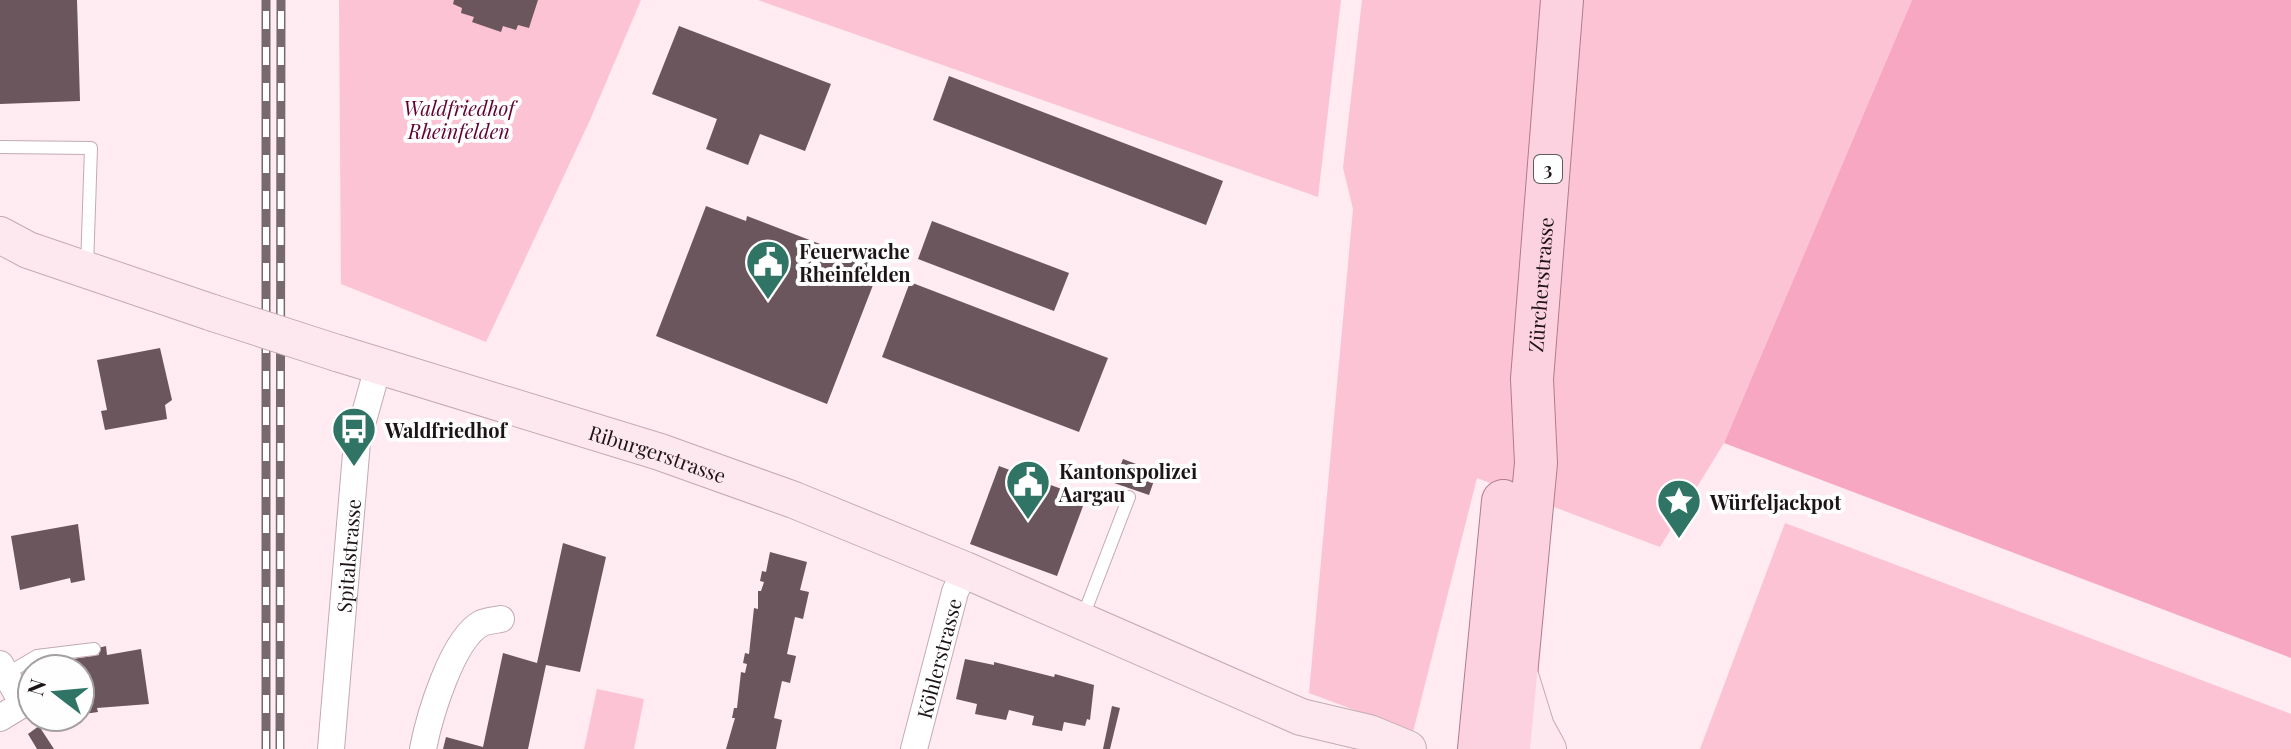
<svg xmlns="http://www.w3.org/2000/svg" width="2291" height="749" viewBox="0 0 2291 749" font-family="'Playfair Display',serif">
<style>
.green{fill:#fcc3d5}
.forest{fill:#f7a7c1}
.building{fill:#6a565c}
.lines{fill:none;stroke-linecap:round;stroke-linejoin:round}
.lane-casing{stroke:#c2abb2;stroke-width:14}
.street-casing{stroke:#c2abb2;stroke-width:28}
.secondary-casing{stroke:#c2abb2;stroke-width:38}
.primary-casing{stroke:#ae7c8c;stroke-width:44}
.lane{stroke:#fff;stroke-width:12}
.street{stroke:#fff;stroke-width:26}
.secondary{stroke:#fee8ef;stroke-width:36}
.primary{stroke:#fdd2e0;stroke-width:42}
.rail-casing{stroke:#776a6e;stroke-width:9}
.rail{stroke:#fefefe;stroke-width:6;stroke-dasharray:18;stroke-linecap:butt}
.secondary-bridge-casing{stroke:#c2abb2;stroke-width:38;stroke-linecap:butt}
.secondary-bridge{stroke:#fee8ef;stroke-width:36}
.labels{text-anchor:middle;dominant-baseline:central;stroke-width:8;stroke-linejoin:round;paint-order:stroke}
.shield{fill:#fefefe;stroke:#605a5c;stroke-width:2}
.shield-label{font-size:18px;font-weight:bold;fill:#1c1416}
.park-label{font-size:20px;font-style:italic;fill:#610233;stroke:#fefefe}
.poi-label{font-size:20px;font-weight:bold;fill:#1c1416;stroke:#fefefe;text-anchor:start}
.street-label{font-size:20px;fill:#1c1416;stroke:#fefefe}
</style>
<rect width="100%" height="100%" fill="#ffebf1"/>
<!-- green -->
<g class="green">
<polygon points="339,0 641,0 590,120 486,342 341,284"/>
<polygon points="758,0 1341,0 1318,197"/>
<polygon points="1362,0 1912,0 1724,443 1660,547 1477,478 1413,732 1309,693 1353,209 1343,168"/>
<polygon points="1785,523 2291,714 2291,749 1700,749"/>
<polygon points="597,689 644,699 634,749 584,749"/>
</g>
<!-- forest -->
<polygon class="forest" points="1912,0 2291,0 2291,658 1724,443"/>
<!-- building -->
<g class="building">
<polygon points="0,0 77,0 80,101 0,104"/>
<polygon points="454,0 538,0 529,28 518,25 516,30 503,26 501,32 472,22 474,17 461,13 462,8 453,4"/>
<polygon points="679,26 831,84 805,151 760,134 748,165 706,149 717,119 652,94"/>
<polygon points="949,76 1223,181 1206,225 933,120"/>
<polygon points="706,206 746,221 747,216 880,267 827,404 656,336"/>
<polygon points="932,221 1069,273 1054,311 918,259"/>
<polygon points="910,282 1108,358 1079,432 882,357"/>
<polygon points="160,348 172,400 165,405 167,419 105,430 101,411 107,410 97,360"/>
<polygon points="1123,459 1157,472 1149,495 1114,483"/>
<polygon points="999,466 1086,498 1057,576 970,544"/>
<polygon points="78,524 85,580 71,583 70,578 20,590 11,536"/>
<polygon points="563,543 606,557 580,672 546,665 528,749 443,749 446,737 483,747 503,653 537,663"/>
<polygon points="770,552 807,562 800,590 809,592 803,619 795,617 787,654 796,656 790,683 782,681 774,718 782,720 776,749 726,749 735,718 732,718 734,708 737,708 741,672 745,673 747,664 743,663 745,653 749,654 754,608 758,609 758,591 761,591 764,582 760,581 762,571 766,572"/>
<polygon points="106,646 107,655 141,649 149,704 97,708 98,712 84,714 80,710 80,669 74,669 73,659 99,655 98,648"/>
<polygon points="965,659 994,665 994,662 1054,677 1055,674 1094,685 1090,720 1087,719 1085,726 1064,722 1062,731 1032,725 1034,716 1009,710 1006,720 975,714 977,704 956,699"/>
<polygon points="1112,706 1120,708 1110,749 1103,749"/>
<polygon points="39,726 54,749 37,749 28,734"/>
</g>
<g class="lines">
<!-- lane casing -->
<g class="lane-casing">
<g id="lane">
<polyline points="0,147 91,148 87,267"/>
<polyline points="1082,619 1129,497"/>
<polyline points="6,674 37,656 94,649"/>
</g>
</g>
<!-- street casing -->
<g class="street-casing">
<g id="street">
<polyline points="0,664 23,704 0,718"/>
<path id="s1" d="M331 749 357 442 378 367"/>
<path d="M423 749C429 718 452 638 482 623 487 621 495 620 501 619"/>
<path id="s2" d="M914 749 955 592 965 570"/>
</g>
</g>
<!-- secondary casing -->
<g class="secondary-casing">
<g id="secondary">
<polyline points="0,235 28,250 213,313"/>
<path id="s3" d="M337 353 660 452 794 500 965 570 1301 717 1369 733 1408 749"/>
<polyline points="1519,672 1536,727 1548,749"/>
</g>
</g>
<!-- primary casing -->
<g class="primary-casing">
<g id="primary">
<polyline points="1479,749 1503,501"/>
<path id="s4" d="M1509 749 1536 463 1532 379 1562 0"/>
</g>
</g>
<!-- lane -->
<use href="#lane" class="lane"/>
<!-- street -->
<use href="#street" class="street"/>
<!-- secondary -->
<use href="#secondary" class="secondary"/>
<!-- primary -->
<use href="#primary" class="primary"/>
<!-- rail casing -->
<g class="rail-casing">
<g id="rail">
<polyline points="266,749 266,0"/>
<polyline points="280,749 281,0"/>
</g>
</g>
<!-- rail -->
<use href="#rail" class="rail"/>
<!-- secondary-bridge casing -->
<g class="secondary-bridge-casing">
<polyline id="secondary-bridge" points="213,313 337,353"/>
</g>
<!-- secondary-bridge -->
<use href="#secondary-bridge" class="secondary-bridge"/>
</g>
<!-- icons -->
<defs>
<g id="civic-pin" transform="scale(2.3)"><path d="M0 17L-7.5 6A9.5 9.5 0 1 1 7.5 6Z" fill="#307466" stroke="#fefefe"/><path d="M-.6-6.5H3V-4.5H.6V-3L4-1V1h2V6H-6V1h2V-1L-.6-3ZM-1.2 2.5V6h2.4V2.5Z" fill="#fff"/></g>
<g id="bus-pin" transform="scale(2.3)"><path d="M0 17L-7.5 6A9.5 9.5 0 1 1 7.5 6Z" fill="#307466" stroke="#fefefe"/><path d="M-5-6H5V4H4V6H2V4H-2V6H-4V4H-5ZM-3.5-4V0h7V-4ZM-3.5 1.2v1.5H-2V1.2ZM2 1.2v1.5H3.5V1.2Z" fill="#fff"/></g>
<g id="sight-pin" transform="scale(2.3)"><path d="M0 17L-7.5 6A9.5 9.5 0 1 1 7.5 6Z" fill="#307466" stroke="#fefefe"/><path d="M0-6L1.8-2.2L6-1.7L2.9 1.2L3.7 5.4L0 3.3L-3.7 5.4L-2.9 1.2L-6-1.7L-1.8-2.2Z" fill="#fff"/></g>
</defs>
<g fill-rule="evenodd">
<use href="#civic-pin" x="768" y="262"/>
<use href="#bus-pin" x="354" y="429"/>
<use href="#civic-pin" x="1028" y="482"/>
<use href="#sight-pin" x="1679" y="501"/>
</g>
<g class="labels">
<!-- shield labels -->
<rect class="shield" x="1534" y="155" width="28" height="28" rx="6"/>
<g class="shield-label">
<text x="1548" y="169">3</text>
</g>
<!-- park labels -->
<g class="park-label">
<text x="459" y="107">Waldfriedhof<tspan x="459" dy="23">Rheinfelden</tspan></text>
</g>
<!-- poi labels -->
<g class="poi-label">
<text x="799" y="250">Feuerwache<tspan x="799" dy="23">Rheinfelden</tspan></text>
<text x="385" y="429">Waldfriedhof</text>
<text x="1059" y="470">Kantonspolizei<tspan x="1059" dy="23">Aargau</tspan></text>
<text x="1710" y="501">Würfeljackpot</text>
</g>
<!-- street labels -->
<g class="street-label">
<text stroke="none"><textPath href="#s4" startOffset="466">Zürcherstrasse</textPath></text>
<text stroke="none"><textPath href="#s3" startOffset="336">Riburgerstrasse</textPath></text>
<text stroke="none"><textPath href="#s1" startOffset="194">Spitalstrasse</textPath></text>
<text stroke="none"><textPath href="#s2" startOffset="94">Köhlerstrasse</textPath></text>
</g>
</g>
<!-- north arrow -->
<g transform="translate(56 693) rotate(286)"><circle r="38" fill="#fefefe" stroke="#a4a0a1" stroke-width="2"/>
<path d="M0-6L14 30L0 20L-14 30Z" fill="#307466"/>
<text y="-12" font-size="22" font-weight="bold" text-anchor="middle" fill="#1c1416">N</text>
</g>
</svg>
